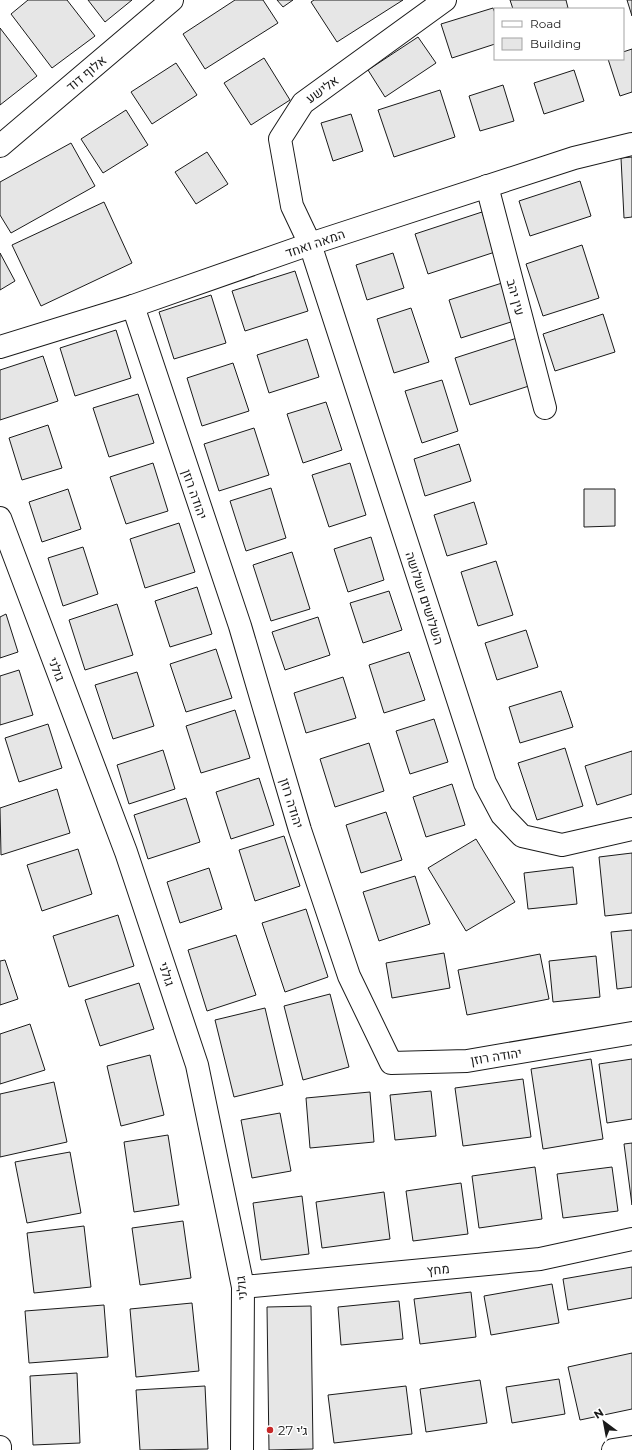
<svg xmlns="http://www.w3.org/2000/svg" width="632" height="1450" viewBox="0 0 632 1450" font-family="Montserrat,Heebo,sans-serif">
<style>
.building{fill:#e6e6e6;stroke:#1a1a1a}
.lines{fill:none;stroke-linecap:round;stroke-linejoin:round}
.minor-casing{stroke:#1a1a1a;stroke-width:24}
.minor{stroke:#fff;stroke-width:22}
.poi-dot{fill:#c62828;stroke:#fff;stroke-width:1.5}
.labels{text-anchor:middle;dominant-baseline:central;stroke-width:3;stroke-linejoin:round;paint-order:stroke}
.street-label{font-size:13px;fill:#1a1a1a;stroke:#fff}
.poi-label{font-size:13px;fill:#1a1a1a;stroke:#fff;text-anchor:start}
</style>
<rect width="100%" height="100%" fill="#fff"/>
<!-- building -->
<g class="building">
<polygon points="28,0 67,0 95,36 52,68 11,14"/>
<polygon points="88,0 132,0 105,22"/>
<polygon points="235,0 263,0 278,23 205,69 183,34"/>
<polygon points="277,0 293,0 283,7"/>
<polygon points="314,0 403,0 337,42 311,2"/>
<polygon points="510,0 566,0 568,8 564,9 513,9"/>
<polygon points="627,0 632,0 632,16"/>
<polygon points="493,8 495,13 495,44 452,58 441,24"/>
<polygon points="0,28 37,76 0,105"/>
<polygon points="418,37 436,63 385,97 368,70"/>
<polygon points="632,49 632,92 620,96 608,59 623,59 623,52"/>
<polygon points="264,58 290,100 251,125 224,83"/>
<polygon points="176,63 197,95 152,124 131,92"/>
<polygon points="574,70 584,101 544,114 534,83"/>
<polygon points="503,85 514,121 480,131 469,96"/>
<polygon points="440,90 455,137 394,157 378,110"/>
<polygon points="126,110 148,145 103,173 81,139"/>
<polygon points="351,114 363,151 333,161 321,123"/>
<polygon points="71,143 95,186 11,233 0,215 0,182"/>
<polygon points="207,152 228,184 196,204 175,172"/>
<polygon points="632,157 632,217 624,218 621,158"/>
<polygon points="580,181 591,216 530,236 519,201"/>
<polygon points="104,202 132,263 41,306 12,245"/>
<polygon points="482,212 495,252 428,274 415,234"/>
<polygon points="582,245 599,298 543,316 526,264"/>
<polygon points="0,253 15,281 0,290"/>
<polygon points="393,253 404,288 367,300 356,265"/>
<polygon points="295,271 308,311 245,331 232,291"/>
<polygon points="502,283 514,321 461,338 449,300"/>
<polygon points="211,295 226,343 174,359 159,312"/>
<polygon points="411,308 429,362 394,373 377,319"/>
<polygon points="603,314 615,352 555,371 543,334"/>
<polygon points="116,330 131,378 75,396 60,348"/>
<polygon points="517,338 532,385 470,405 455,358"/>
<polygon points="307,339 319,377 269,393 257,355"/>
<polygon points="43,356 58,401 0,420 0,370"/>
<polygon points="233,363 249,411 202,426 187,378"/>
<polygon points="442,380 458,431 422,443 405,391"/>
<polygon points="138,394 154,443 109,457 93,408"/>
<polygon points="326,402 342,450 303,463 287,414"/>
<polygon points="48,425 62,468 22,480 9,438"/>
<polygon points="254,428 269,475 219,491 204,444"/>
<polygon points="459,444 471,481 425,496 414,459"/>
<polygon points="153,463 168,511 126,524 110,477"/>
<polygon points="350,463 366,515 329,527 312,475"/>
<polygon points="271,488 286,538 246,551 230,501"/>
<polygon points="68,489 81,529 42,542 29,502"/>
<polygon points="584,489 615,489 615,526 584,527"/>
<polygon points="474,502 487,544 447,556 434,515"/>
<polygon points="179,523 195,572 145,588 130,539"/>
<polygon points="371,537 384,580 348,592 334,549"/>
<polygon points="83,547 98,594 63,606 48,558"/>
<polygon points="292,552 310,609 271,621 253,565"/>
<polygon points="496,561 513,615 478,626 461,572"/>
<polygon points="197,587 212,634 170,647 155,601"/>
<polygon points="389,591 402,630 363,643 350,603"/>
<polygon points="117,604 133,655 85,670 69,620"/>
<polygon points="6,614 18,652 0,658 0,617"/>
<polygon points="318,617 330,655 285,670 272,632"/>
<polygon points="526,630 538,667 497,680 485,643"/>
<polygon points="216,649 232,698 186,712 170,664"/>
<polygon points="409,652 425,700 384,713 369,665"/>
<polygon points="19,670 33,715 0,725 0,676"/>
<polygon points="137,672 154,726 113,739 95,685"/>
<polygon points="343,677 356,718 306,733 294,693"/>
<polygon points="561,691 573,727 520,743 509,707"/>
<polygon points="235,710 250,758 201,773 186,726"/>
<polygon points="434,719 448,762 410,774 396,731"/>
<polygon points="48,724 62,768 19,782 5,738"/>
<polygon points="369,743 384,791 335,807 320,759"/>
<polygon points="565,748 583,806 537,820 518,763"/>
<polygon points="163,750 175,789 129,804 117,765"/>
<polygon points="632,751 632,794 597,805 585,766"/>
<polygon points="259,778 274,825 231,839 216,792"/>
<polygon points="452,784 465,825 426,837 413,797"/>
<polygon points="57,789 70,833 1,855 0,808"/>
<polygon points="186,798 200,842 148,859 134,815"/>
<polygon points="386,812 402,860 361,873 346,825"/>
<polygon points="284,836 300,886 255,901 239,850"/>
<polygon points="476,839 515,902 466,931 428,868"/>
<polygon points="78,849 92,894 42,911 27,865"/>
<polygon points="632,853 632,913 605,916 599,857"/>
<polygon points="573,867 577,904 528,909 524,873"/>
<polygon points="209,868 222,909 180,923 167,882"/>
<polygon points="415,876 430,924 379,941 363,892"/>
<polygon points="306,909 328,977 285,992 262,923"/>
<polygon points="118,915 134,966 69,987 53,936"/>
<polygon points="632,930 632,987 617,989 611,932"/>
<polygon points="236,935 256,995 207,1011 188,950"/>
<polygon points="444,953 450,988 392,998 386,963"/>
<polygon points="540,954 549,999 467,1015 458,970"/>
<polygon points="596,956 600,997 553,1002 549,961"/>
<polygon points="5,960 18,999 0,1005 0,961"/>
<polygon points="139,983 154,1029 100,1046 85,1000"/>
<polygon points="330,994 349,1067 303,1080 284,1006"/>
<polygon points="265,1008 283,1085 234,1097 215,1020"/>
<polygon points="30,1024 45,1070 0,1084 0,1034"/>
<polygon points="150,1055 164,1115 121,1126 107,1066"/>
<polygon points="591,1059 603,1139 543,1149 531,1069"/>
<polygon points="632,1059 632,1119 607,1123 599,1064"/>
<polygon points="523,1079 531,1137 463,1146 455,1088"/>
<polygon points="54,1082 67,1142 0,1157 0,1094"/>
<polygon points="431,1091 436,1136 395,1140 390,1095"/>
<polygon points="370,1092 374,1142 310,1148 306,1098"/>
<polygon points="280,1113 291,1171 252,1178 241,1120"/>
<polygon points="168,1135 179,1205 134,1212 124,1142"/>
<polygon points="632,1143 632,1205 624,1144"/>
<polygon points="70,1152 81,1213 27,1223 15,1162"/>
<polygon points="535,1167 542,1219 479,1228 472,1176"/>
<polygon points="612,1167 618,1211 563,1218 557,1174"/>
<polygon points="461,1183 468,1234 413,1241 406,1191"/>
<polygon points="384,1192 390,1239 322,1248 316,1202"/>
<polygon points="302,1196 309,1254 261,1260 253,1203"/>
<polygon points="183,1221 191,1278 140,1285 132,1228"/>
<polygon points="84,1226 91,1287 34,1293 27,1233"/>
<polygon points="632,1267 632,1298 568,1310 563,1279"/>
<polygon points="552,1284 559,1323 491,1335 484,1296"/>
<polygon points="471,1292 476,1337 420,1344 414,1299"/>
<polygon points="399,1301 403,1339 341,1345 338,1307"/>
<polygon points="192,1303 199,1371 136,1377 130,1309"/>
<polygon points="104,1305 108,1357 29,1363 25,1311"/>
<polygon points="311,1306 313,1449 269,1450 267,1307"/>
<polygon points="632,1353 632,1409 580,1420 568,1367"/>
<polygon points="77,1373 80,1443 33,1445 30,1376"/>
<polygon points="559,1379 565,1414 512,1423 506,1387"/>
<polygon points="480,1380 487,1423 426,1432 420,1389"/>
<polygon points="205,1386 208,1449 140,1450 136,1390"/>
<polygon points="406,1386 412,1434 334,1443 328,1395"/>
</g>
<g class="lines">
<!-- minor casing -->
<g class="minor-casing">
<g id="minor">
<polyline points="445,0 303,103 280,139 292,206 310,244 485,783 502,815 522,836 562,845 632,829"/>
<polyline points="0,146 172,0"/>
<polyline points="487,186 545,408"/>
<polyline points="133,306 240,626 300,830 349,976 391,1063 467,1061 632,1033"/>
<polyline points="0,347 133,306 310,244 574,158 632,144"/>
<polyline points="0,518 126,852 197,1065 243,1287 242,1450"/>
<polyline points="243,1287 540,1259 632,1239"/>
<polyline points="0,1447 0,1450"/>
<polyline points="613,1450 632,1447"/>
</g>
</g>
<!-- minor -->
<use href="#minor" class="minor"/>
</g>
<!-- markers -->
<circle class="poi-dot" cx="270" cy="1430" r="4"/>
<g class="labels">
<!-- street labels -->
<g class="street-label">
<text transform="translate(86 73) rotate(-40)">אלוף דוד</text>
<text transform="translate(322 89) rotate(-36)">אלישע</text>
<text transform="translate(315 243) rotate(-19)">המאה ואחד</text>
<text transform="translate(516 297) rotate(75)">עין יהב</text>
<text transform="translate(195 494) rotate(71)">יהודה רוזן</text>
<text transform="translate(425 598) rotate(72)">השלושים ושלושה</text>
<text transform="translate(57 669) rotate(69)">גולני</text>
<text transform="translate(292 803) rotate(73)">יהודה רוזן</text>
<text transform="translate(167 974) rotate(72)">גולני</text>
<text transform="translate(496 1056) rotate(-9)">יהודה רוזן</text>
<text transform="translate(438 1269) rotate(-5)">מחץ</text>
<text transform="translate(241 1288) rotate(-95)">גולני</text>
</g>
<!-- poi labels -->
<g class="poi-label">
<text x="278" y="1430">ג׳י 27</text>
</g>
</g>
<!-- legend -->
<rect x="494" y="8" width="130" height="52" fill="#ffffff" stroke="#a3a3a3"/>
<rect x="502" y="21" width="20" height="6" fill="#ffffff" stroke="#a3a3a3"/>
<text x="530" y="28" font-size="12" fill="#1a1a1a">Road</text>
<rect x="502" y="38" width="20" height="12" fill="#e6e6e6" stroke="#a3a3a3"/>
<text x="530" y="48" font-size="12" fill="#1a1a1a">Building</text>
<!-- north arrow -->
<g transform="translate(604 1422) rotate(328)" stroke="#ffffff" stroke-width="3" paint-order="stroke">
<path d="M0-3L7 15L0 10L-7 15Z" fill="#1a1a1a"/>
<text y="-6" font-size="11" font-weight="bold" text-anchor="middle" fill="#1a1a1a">N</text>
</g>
</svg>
